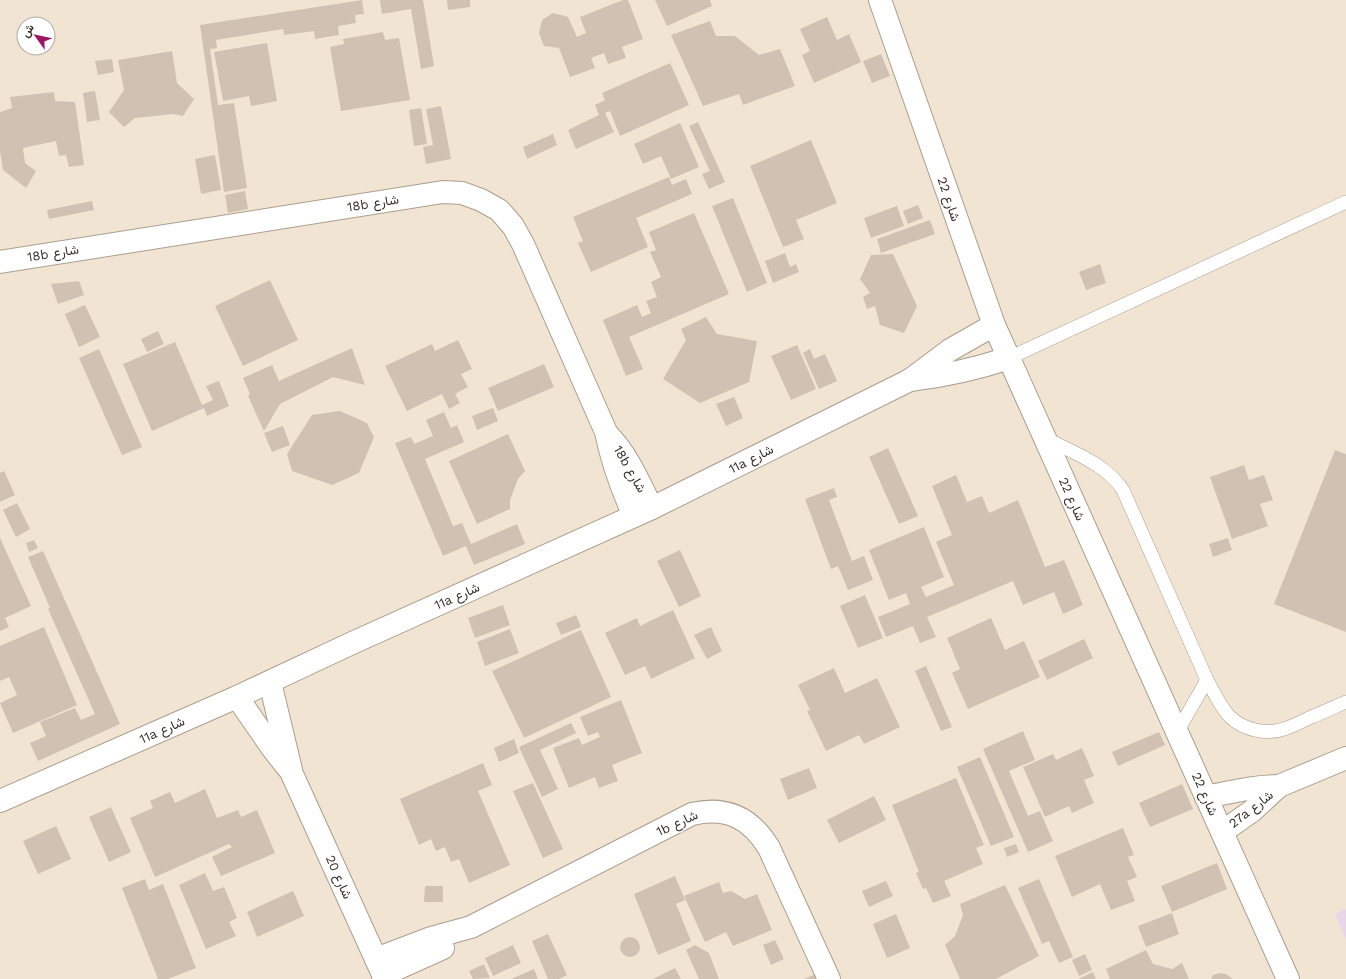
<svg xmlns="http://www.w3.org/2000/svg" width="1346" height="979" viewBox="0 0 1346 979" font-family="'Work Sans',Vazirmatn,sans-serif">
<style>
.education{fill:#e7d6e7}
.building{fill:#d1c1b3}
.lines{fill:none;stroke-linecap:round;stroke-linejoin:round}
.lane-casing{stroke:#ab9e8e;stroke-width:14}
.street-casing{stroke:#ab9e8e;stroke-width:24}
.lane{stroke:#fff;stroke-width:13}
.street{stroke:#fff;stroke-width:22}
.labels{text-anchor:middle;dominant-baseline:central;stroke-width:3;stroke-linejoin:round;paint-order:stroke}
.street-label{font-size:13px;fill:#312c26;stroke:#fff}
</style>
<rect width="100%" height="100%" fill="#f2e4d3"/>
<!-- education -->
<polygon class="education" points="1346,909 1346,940 1335,914"/>
<!-- building -->
<g class="building">
<polygon points="362,0 364,14 355,15 356,23 338,26 339,35 315,39 314,31 284,35 283,29 216,40 217,48 210,49 218,105 234,103 247,188 224,192 200,25"/>
<polygon points="380,0 423,0 434,66 421,69 411,9 382,14"/>
<polygon points="447,0 470,0 470,7 448,10"/>
<polygon points="623,0 628,0 643,39 622,47 626,58 608,64 604,53 591,58 595,68 570,77 559,48 544,46 539,33 542,20 553,13 568,17 577,37 586,33 580,17"/>
<polygon points="655,0 710,0 712,6 667,26"/>
<polygon points="827,17 837,40 849,34 861,62 814,83 802,55 810,51 800,29"/>
<polygon points="710,21 716,36 735,36 759,55 780,49 795,86 743,105 739,94 703,106 671,35"/>
<polygon points="383,32 385,40 399,38 410,100 341,111 330,47 344,44 343,39"/>
<polygon points="267,43 277,101 251,106 249,96 223,101 214,52"/>
<polygon points="172,51 177,83 194,99 183,116 173,114 135,118 124,127 109,112 124,90 118,60"/>
<polygon points="881,54 890,76 872,83 863,61"/>
<polygon points="112,59 114,72 98,75 95,61"/>
<polygon points="670,63 689,105 620,136 610,111 605,113 614,132 576,149 568,130 599,115 595,105 605,100 602,93"/>
<polygon points="95,91 100,120 87,122 83,93"/>
<polygon points="54,92 55,101 75,102 84,165 69,167 66,155 59,156 56,141 23,148 25,163 36,171 26,188 3,170 0,151 0,112 12,108 10,97"/>
<polygon points="441,106 451,159 426,164 423,147 433,145 426,109"/>
<polygon points="421,108 427,144 414,146 409,110"/>
<polygon points="698,122 725,182 709,189 702,174 710,171 689,126"/>
<polygon points="680,123 699,167 671,179 661,156 643,164 634,144"/>
<polygon points="553,134 557,145 527,159 523,147"/>
<polygon points="811,140 837,203 796,220 804,239 783,247 750,166"/>
<polygon points="215,155 221,190 201,194 195,159"/>
<polygon points="669,177 672,185 686,179 692,194 636,218 648,247 591,272 578,243 583,241 573,217"/>
<polygon points="245,191 248,209 228,213 225,195"/>
<polygon points="733,198 767,283 747,292 712,206"/>
<polygon points="92,201 94,210 49,219 47,210"/>
<polygon points="918,205 923,218 908,224 903,211"/>
<polygon points="897,206 904,226 871,238 864,218"/>
<polygon points="694,213 729,294 629,337 643,369 626,376 603,320 637,305 642,317 651,313 646,301 657,297 651,282 661,277 650,252 656,250 649,232"/>
<polygon points="930,220 935,234 881,253 877,239"/>
<polygon points="785,253 790,267 796,264 799,272 773,283 765,261"/>
<polygon points="893,254 917,306 904,333 880,325 875,306 867,309 863,297 870,293 860,279 871,255"/>
<polygon points="1100,264 1106,283 1086,290 1079,272"/>
<polygon points="270,280 298,340 243,366 215,306"/>
<polygon points="79,281 84,295 58,304 51,284"/>
<polygon points="85,305 100,337 79,347 65,314"/>
<polygon points="706,317 717,334 757,341 749,382 700,403 663,379 686,340 681,329"/>
<polygon points="158,331 164,344 147,352 141,339"/>
<polygon points="458,340 472,369 461,374 468,387 455,394 460,403 449,409 442,394 407,411 385,366 432,344 435,351"/>
<polygon points="175,342 202,405 213,400 206,386 219,381 229,406 207,416 204,408 152,431 123,364"/>
<polygon points="797,345 816,389 791,400 771,356"/>
<polygon points="352,348 365,385 333,377 280,404 264,431 248,396 250,394 243,378 272,365 279,381"/>
<polygon points="99,349 142,447 122,455 79,358"/>
<polygon points="810,349 814,359 825,354 837,381 819,389 803,353"/>
<polygon points="544,364 554,387 498,411 488,388"/>
<polygon points="734,397 743,418 726,426 716,404"/>
<polygon points="493,408 498,421 477,430 472,416"/>
<polygon points="340,411 367,423 374,437 359,473 332,485 292,471 287,454 312,415"/>
<polygon points="444,412 451,428 457,425 464,442 425,459 453,526 462,523 471,544 517,524 525,544 474,565 466,546 443,556 395,443 411,437 414,444 433,436 426,420"/>
<polygon points="283,426 290,445 272,452 264,433"/>
<polygon points="508,434 525,471 518,479 510,500 510,509 477,524 449,461"/>
<polygon points="888,448 918,516 899,524 869,457"/>
<polygon points="1335,450 1346,454 1346,632 1274,604"/>
<polygon points="1244,465 1249,480 1264,475 1273,500 1260,504 1268,526 1232,539 1210,477"/>
<polygon points="4,471 15,495 0,502 0,473"/>
<polygon points="956,475 967,502 982,496 989,513 1018,500 1045,567 1064,560 1083,605 1063,614 1054,592 1023,605 1013,581 927,617 936,637 920,643 913,626 886,637 878,617 910,604 906,593 889,600 869,550 924,527 944,577 921,587 926,597 954,585 936,542 952,535 932,486"/>
<polygon points="834,488 837,497 829,500 852,561 864,556 873,580 848,590 838,566 831,569 805,499"/>
<polygon points="17,503 30,529 16,537 3,510"/>
<polygon points="0,538 31,606 5,618 9,627 0,631"/>
<polygon points="1228,538 1232,550 1213,557 1209,544"/>
<polygon points="34,540 38,548 29,552 26,543"/>
<polygon points="680,550 701,596 679,607 657,561"/>
<polygon points="43,551 120,724 38,761 30,743 46,736 40,722 75,708 81,720 95,714 48,609 50,608 28,557"/>
<polygon points="865,595 883,638 858,648 840,606"/>
<polygon points="503,605 510,625 475,638 468,618"/>
<polygon points="673,610 695,658 651,679 645,666 625,675 605,633 637,618 640,626"/>
<polygon points="576,615 581,627 561,635 556,623"/>
<polygon points="991,618 1005,650 1024,641 1040,677 968,709 952,673 960,669 947,638"/>
<polygon points="44,627 77,705 13,733 0,703 17,695 9,677 0,681 0,646"/>
<polygon points="711,627 722,651 707,659 694,635"/>
<polygon points="510,629 519,653 485,666 477,642"/>
<polygon points="581,630 611,697 524,738 492,671"/>
<polygon points="1084,639 1093,658 1047,680 1038,661"/>
<polygon points="926,666 952,727 941,731 915,671"/>
<polygon points="834,668 845,693 877,678 900,727 864,744 859,735 826,751 807,711 810,710 798,685"/>
<polygon points="621,700 642,753 612,765 618,781 599,788 595,777 569,788 553,748 579,738 582,745 600,737 598,732 588,736 580,717"/>
<polygon points="571,723 576,733 540,750 558,789 542,797 519,747"/>
<polygon points="1023,731 1035,760 1009,771 1028,816 1040,811 1053,841 1028,852 983,749"/>
<polygon points="1159,732 1165,745 1118,766 1112,752"/>
<polygon points="514,739 519,753 499,762 494,748"/>
<polygon points="1082,748 1094,776 1084,780 1094,803 1072,813 1069,806 1045,817 1023,767 1053,754 1056,760"/>
<polygon points="980,757 1014,837 991,846 957,767"/>
<polygon points="483,763 492,785 478,791 510,865 469,883 459,859 451,862 445,847 436,851 431,839 419,845 400,799"/>
<polygon points="809,768 817,788 788,800 780,779"/>
<polygon points="956,778 984,845 976,848 983,864 944,881 951,896 933,903 926,888 923,889 916,873 919,872 892,805"/>
<polygon points="533,783 563,849 543,858 513,791"/>
<polygon points="1182,784 1193,809 1150,827 1139,803"/>
<polygon points="205,789 217,818 238,810 241,817 257,810 275,853 221,876 212,857 232,847 229,844 155,877 130,818 153,808 150,801 170,792 175,803"/>
<polygon points="874,796 886,820 839,843 827,820"/>
<polygon points="111,807 131,852 109,862 89,817"/>
<polygon points="56,826 71,859 38,874 23,841"/>
<polygon points="1123,828 1134,855 1128,857 1137,877 1127,881 1135,901 1111,910 1100,884 1072,897 1055,856"/>
<polygon points="1016,844 1019,852 1007,857 1004,848"/>
<polygon points="1217,863 1227,889 1172,912 1161,886"/>
<polygon points="205,873 213,891 224,887 237,918 229,922 236,936 206,949 179,885"/>
<polygon points="675,876 685,900 676,904 691,941 658,955 634,894"/>
<polygon points="145,879 149,890 163,884 196,968 168,979 158,979 122,888"/>
<polygon points="1039,879 1073,957 1059,963 1049,941 1042,944 1018,888"/>
<polygon points="886,881 893,896 869,907 862,891"/>
<polygon points="719,882 723,893 731,891 745,899 757,894 772,930 733,946 726,932 705,942 684,896"/>
<polygon points="1005,885 1039,956 996,979 960,979 945,945 955,936 963,915 960,904"/>
<polygon points="425,886 443,886 443,902 424,902"/>
<polygon points="293,891 304,916 257,937 247,912"/>
<polygon points="1172,913 1179,934 1146,947 1138,926"/>
<polygon points="896,914 910,948 887,958 873,924"/>
<polygon points="548,934 567,975 559,979 548,979 532,941"/>
<circle cx="630" cy="947" r="10"/>
<polygon points="775,940 784,959 771,965 763,945"/>
<polygon points="513,945 521,963 493,976 485,958"/>
<polygon points="695,945 709,953 719,979 699,979 686,950"/>
<polygon points="1146,950 1153,964 1172,969 1182,963 1189,979 1110,979 1106,969"/>
<polygon points="1085,954 1092,970 1079,976 1072,960"/>
<polygon points="484,964 490,978 473,979 469,971"/>
<polygon points="675,968 681,979 653,979"/>
<polygon points="534,969 538,979 511,979"/>
<polygon points="1093,972 1096,979 1078,979"/>
<polygon points="818,973 820,979 804,979"/>
<polygon points="1220,973 1226,974 1233,979 1211,979 1213,975"/>
</g>
<g class="lines">
<!-- lane casing -->
<g class="lane-casing">
<g id="lane">
<polyline points="1009,358 1346,202"/>
<path d="M1045 438C1073 453 1105 463 1123 490L1207 680C1214 692 1220 707 1230 717 1244 730 1266 735 1284 729 1293 726 1301 722 1309 718 1322 713 1334 707 1346 702"/>
<polyline points="1177,732 1207,680"/>
</g>
</g>
<!-- street casing -->
<g class="street-casing">
<g id="street">
<polyline points="880,0 994,325 1288,979"/>
<path d="M0 262 443 192 462 193 481 200 499 210 513 226 523 244 606 432C612 462 622 489 634 516"/>
<path d="M910 380C944 376 976 369 1009 358"/>
<path d="M609 436C629 457 639 483 652 508"/>
<polyline points="270,682 292,774 385,979"/>
<polyline points="237,697 273,749 288,768"/>
<path d="M1206 797C1231 792 1254 786 1279 786L1346 758"/>
<polyline points="0,801 237,697 350,644 652,508 910,380 950,350 994,325"/>
<polyline points="1222,832 1252,811 1279,786"/>
<path d="M376 959 431 938 471 927 692 814C727 806 751 818 769 848L829 979"/>
<polyline points="383,975 443,948"/>
</g>
</g>
<!-- lane -->
<use href="#lane" class="lane"/>
<!-- street -->
<use href="#street" class="street"/>
</g>
<g class="labels">
<!-- street labels -->
<g class="street-label">
<text transform="translate(949 199) rotate(71)">شارع 22</text>
<text transform="translate(373 203) rotate(-9)">18b شارع</text>
<text transform="translate(53 253) rotate(-9)">18b شارع</text>
<text transform="translate(751 459) rotate(-27)">11a شارع</text>
<text transform="translate(630 469) rotate(60)">18b شارع</text>
<text transform="translate(1072 499) rotate(66)">شارع 22</text>
<text transform="translate(457 596) rotate(-24)">11a شارع</text>
<text transform="translate(162 730) rotate(-24)">11a شارع</text>
<text transform="translate(1205 794) rotate(66)">شارع 22</text>
<text transform="translate(1251 809) rotate(-38)">27a شارع</text>
<text transform="translate(677 823) rotate(-25)">1b شارع</text>
<text transform="translate(339 877) rotate(66)">شارع 20</text>
</g>
</g>
<!-- north arrow -->
<g transform="translate(36 36) rotate(303)"><circle r="19" fill="#ffffff" stroke="#adaba8"/>
<path d="M0-3L7 15L0 10L-7 15Z" fill="#9c1464"/>
<text y="-6" font-size="11" font-weight="bold" text-anchor="middle" fill="#312c26">ش</text>
</g>
</svg>
